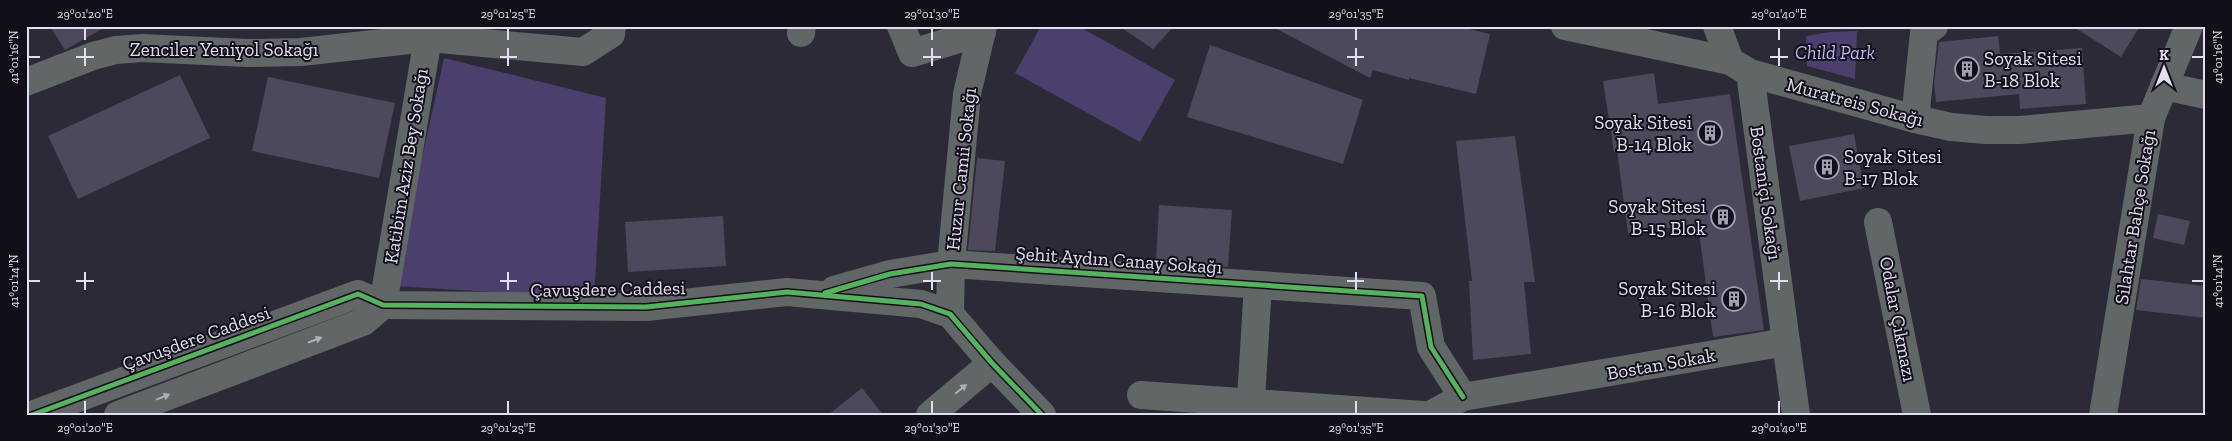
<svg xmlns="http://www.w3.org/2000/svg" width="2232" height="441" viewBox="0 0 2232 441" font-family="'Zilla Slab',serif">
<style>
.green{fill:#4b3f6d}
.building{fill:#4d485b}
.lines{fill:none;stroke-linecap:round;stroke-linejoin:round}
.minor{stroke:#616666;stroke-width:28}
.cycleway-casing{stroke:#120f1b;stroke-width:8}
.cycleway{stroke:#56b35d;stroke-width:5}
.oneway{fill:#aeaeb8}
.ticks{fill:none;stroke:#e2deef;stroke-width:2}
.labels{text-anchor:middle;dominant-baseline:central;stroke-width:4;stroke-linejoin:round;paint-order:stroke}
.street-label{font-size:19px;fill:#e2deef;stroke:#120f1b}
.park-label{font-size:19px;font-style:italic;fill:#c2b5f0;stroke:#120f1b}
.poi-label{font-size:19px;fill:#e2deef;stroke:#120f1b;text-anchor:end}
.neatline{fill:none;stroke:#e2deef;stroke-width:2}
.ticks-label{font-size:12px;text-anchor:middle;fill:#e2deef}
</style>
<rect width="100%" height="100%" fill="#2d2a37"/>
<!-- green -->
<g class="green">
<polygon points="1041,26 1078,26 1175,80 1140,142 1015,73"/>
<polygon points="1857,31 1855,79 1807,66 1806,36 1830,32"/>
<polygon points="444,58 606,98 594,298 394,286"/>
</g>
<!-- building -->
<g class="building">
<polygon points="50,26 107,26 65,50"/>
<polygon points="1119,26 1174,26 1153,49"/>
<polygon points="1271,26 1456,26 1490,34 1476,94 1409,78 1409,80 1373,70 1370,78"/>
<polygon points="2072,26 2140,26 2121,57"/>
<polygon points="1998,36 2000,54 2082,48 2086,104 2020,109 2019,94 1936,102 1934,83 1939,42"/>
<polygon points="1210,45 1363,100 1343,164 1187,117"/>
<polygon points="1654,73 1658,104 1730,94 1764,330 1713,337 1698,224 1628,233 1617,151 1614,152 1603,81"/>
<polygon points="180,75 210,138 78,199 48,136"/>
<polygon points="268,77 395,103 379,178 252,151"/>
<polygon points="1854,134 1864,188 1800,201 1789,146"/>
<polygon points="1515,136 1535,282 1524,282 1531,354 1473,360 1469,281 1472,281 1456,141"/>
<polygon points="977,158 1005,161 995,251 968,250"/>
<polygon points="1159,205 1232,210 1228,267 1156,262"/>
<polygon points="2158,214 2190,221 2184,245 2153,238"/>
<polygon points="723,216 726,266 628,272 625,222"/>
<polygon points="2141,279 2206,286 2206,318 2136,310"/>
<polygon points="862,388 883,415 828,415"/>
</g>
<g class="lines">
<!-- minor -->
<g class="minor">
<polyline points="901,26 912,53 982,32"/>
<polyline points="1565,26 1730,61 1750,73 1915,119 1951,127 1986,130 2020,130 2151,118"/>
<polyline points="1717,26 1730,61"/>
<polyline points="801,33 802,26"/>
<polyline points="1750,73 1786,342"/>
<polyline points="26,82 93,56 116,50 142,48 248,53 301,52 428,38 583,52 611,34 612,26"/>
<polyline points="2164,86 2206,95"/>
<polyline points="1915,119 1924,33 1934,26"/>
<polyline points="1878,222 1917,415"/>
<polyline points="834,290 890,274 951,264 1422,296 1431,347 1463,397"/>
<polyline points="383,305 430,26"/>
<polyline points="950,314 951,264 967,94 983,26"/>
<polyline points="1141,395 1423,415"/>
<polyline points="32,415 358,294 383,305 646,307 787,292 921,304 950,314 992,363 1042,415"/>
<polyline points="118,415 363,322 383,305"/>
<polyline points="930,415 992,363"/>
<polyline points="1250,415 1258,285"/>
<polyline points="1430,415 1463,397 1786,342 1796,415"/>
<polyline points="2103,415 2151,118 2189,26"/>
</g>
<!-- cycleway casing -->
<g class="cycleway-casing">
<g id="cycleway">
<polyline points="825,293 890,274 951,264 1422,296 1431,347 1463,397"/>
<polyline points="32,415 358,294 383,305 646,307 787,292 921,304 950,314 992,363 1042,415"/>
</g>
</g>
<!-- cycleway -->
<use href="#cycleway" class="cycleway"/>
</g>
<!-- one-way arrows -->
<defs><path id="oneway-solid" d="M-6-.8H1V-3.2L6.5 0L1 3.2V.8H-6Z" transform="scale(1.25)"/></defs>
<g class="oneway">
<use href="#oneway-solid" transform="translate(315 340) rotate(-21)"/>
<use href="#oneway-solid" transform="translate(961 389) rotate(-39)"/>
<use href="#oneway-solid" transform="translate(163 397) rotate(-21)"/>
</g>
<!-- ticks -->
<path class="ticks" d="M85 28V40M508 28V40M932 28V40M1356 28V40M1779 28V40M85 48V66M508 48V66M932 48V66M1356 48V66M1779 48V66M28 57H40M76 57H94M500 57H517M923 57H941M1347 57H1364M1770 57H1788M2192 57H2204M85 272V290M508 272V290M932 272V290M1356 272V290M1779 272V290M28 281H40M76 281H94M500 281H517M923 281H941M1347 281H1364M1770 281H1788M2192 281H2204M85 401V414M508 401V414M932 401V414M1356 401V414M1779 401V414"/>
<!-- icons -->
<defs>
<g id="building-ring" transform="scale(1.25)"><circle r="9.5" fill="#120f1b" stroke="#a39faf" stroke-width="1.5"/><path d="M-4-6H4V6H1V3H-1V6H-4ZM-2.5-4.3h1.7v1.8h-1.7ZM.8-4.3h1.7v1.8H.8ZM-2.5-1h1.7V.8h-1.7ZM.8-1h1.7V.8H.8Z" fill="#a39faf"/></g>
</defs>
<g fill-rule="evenodd">
<use href="#building-ring" x="1967" y="69"/>
<use href="#building-ring" x="1710" y="133"/>
<use href="#building-ring" x="1827" y="167"/>
<use href="#building-ring" x="1723" y="217"/>
<use href="#building-ring" x="1734" y="299"/>
</g>
<g class="labels">
<!-- street labels -->
<g class="street-label">
<text x="224" y="49">Zenciler Yeniyol Sokağı</text>
<text transform="translate(1855 102) rotate(15)">Muratreis Sokağı</text>
<text transform="translate(406 166) rotate(-81)">Katibim Aziz Bey Sokağı</text>
<text transform="translate(961 169) rotate(-84)">Huzur Camii Sokağı</text>
<text transform="translate(1766 193) rotate(82)">Bostaniçi Sokağı</text>
<text transform="translate(2135 217) rotate(-81)">Silahtar Bahçe Sokağı</text>
<text transform="translate(1119 260) rotate(4)">Şehit Aydın Canay Sokağı</text>
<text transform="translate(608 289) rotate(-1)">Çavuşdere Caddesi</text>
<text transform="translate(1898 319) rotate(79)">Odalar Çıkmazı</text>
<text transform="translate(196 338) rotate(-20)">Çavuşdere Caddesi</text>
<text transform="translate(1661 364) rotate(-10)">Bostan Sokak</text>
</g>
<!-- park labels -->
<g class="park-label">
<text x="1835" y="52">Child Park</text>
</g>
<!-- poi labels -->
<g class="poi-label">
<text x="1984" y="58" text-anchor="start">Soyak Sitesi<tspan x="1984" dy="22">B-18 Blok</tspan></text>
<text x="1692" y="122">Soyak Sitesi<tspan x="1692" dy="22">B-14 Blok</tspan></text>
<text x="1844" y="156" text-anchor="start">Soyak Sitesi<tspan x="1844" dy="22">B-17 Blok</tspan></text>
<text x="1706" y="206">Soyak Sitesi<tspan x="1706" dy="22">B-15 Blok</tspan></text>
<text x="1716" y="288">Soyak Sitesi<tspan x="1716" dy="22">B-16 Blok</tspan></text>
</g>
</g>
<!-- border -->
<rect width="2232" height="441" fill="none" stroke="#120f1b" stroke-width="55"/>
<!-- north arrow -->
<g transform="translate(2164 68)" stroke="#120f1b" stroke-width="4" paint-order="stroke">
<path d="M0-4L9 19L0 12L-9 19Z" fill="#e2deef"/>
<text y="-8" font-size="14" font-weight="bold" text-anchor="middle" fill="#e2deef">K</text>
</g>
<rect x="28" y="28" width="2176" height="386" class="neatline"/>
<g class="ticks-label">
<text x="85" y="18">29°01'20"E</text>
<text x="508" y="18">29°01'25"E</text>
<text x="932" y="18">29°01'30"E</text>
<text x="1356" y="18">29°01'35"E</text>
<text x="1779" y="18">29°01'40"E</text>
<text transform="translate(14 57) rotate(-90)" y="4">41°01'16"N</text>
<text transform="translate(2218 57) rotate(-90)" y="4">41°01'16"N</text>
<text transform="translate(14 281) rotate(-90)" y="4">41°01'14"N</text>
<text transform="translate(2218 281) rotate(-90)" y="4">41°01'14"N</text>
<text x="85" y="432">29°01'20"E</text>
<text x="508" y="432">29°01'25"E</text>
<text x="932" y="432">29°01'30"E</text>
<text x="1356" y="432">29°01'35"E</text>
<text x="1779" y="432">29°01'40"E</text>
</g>
</svg>
